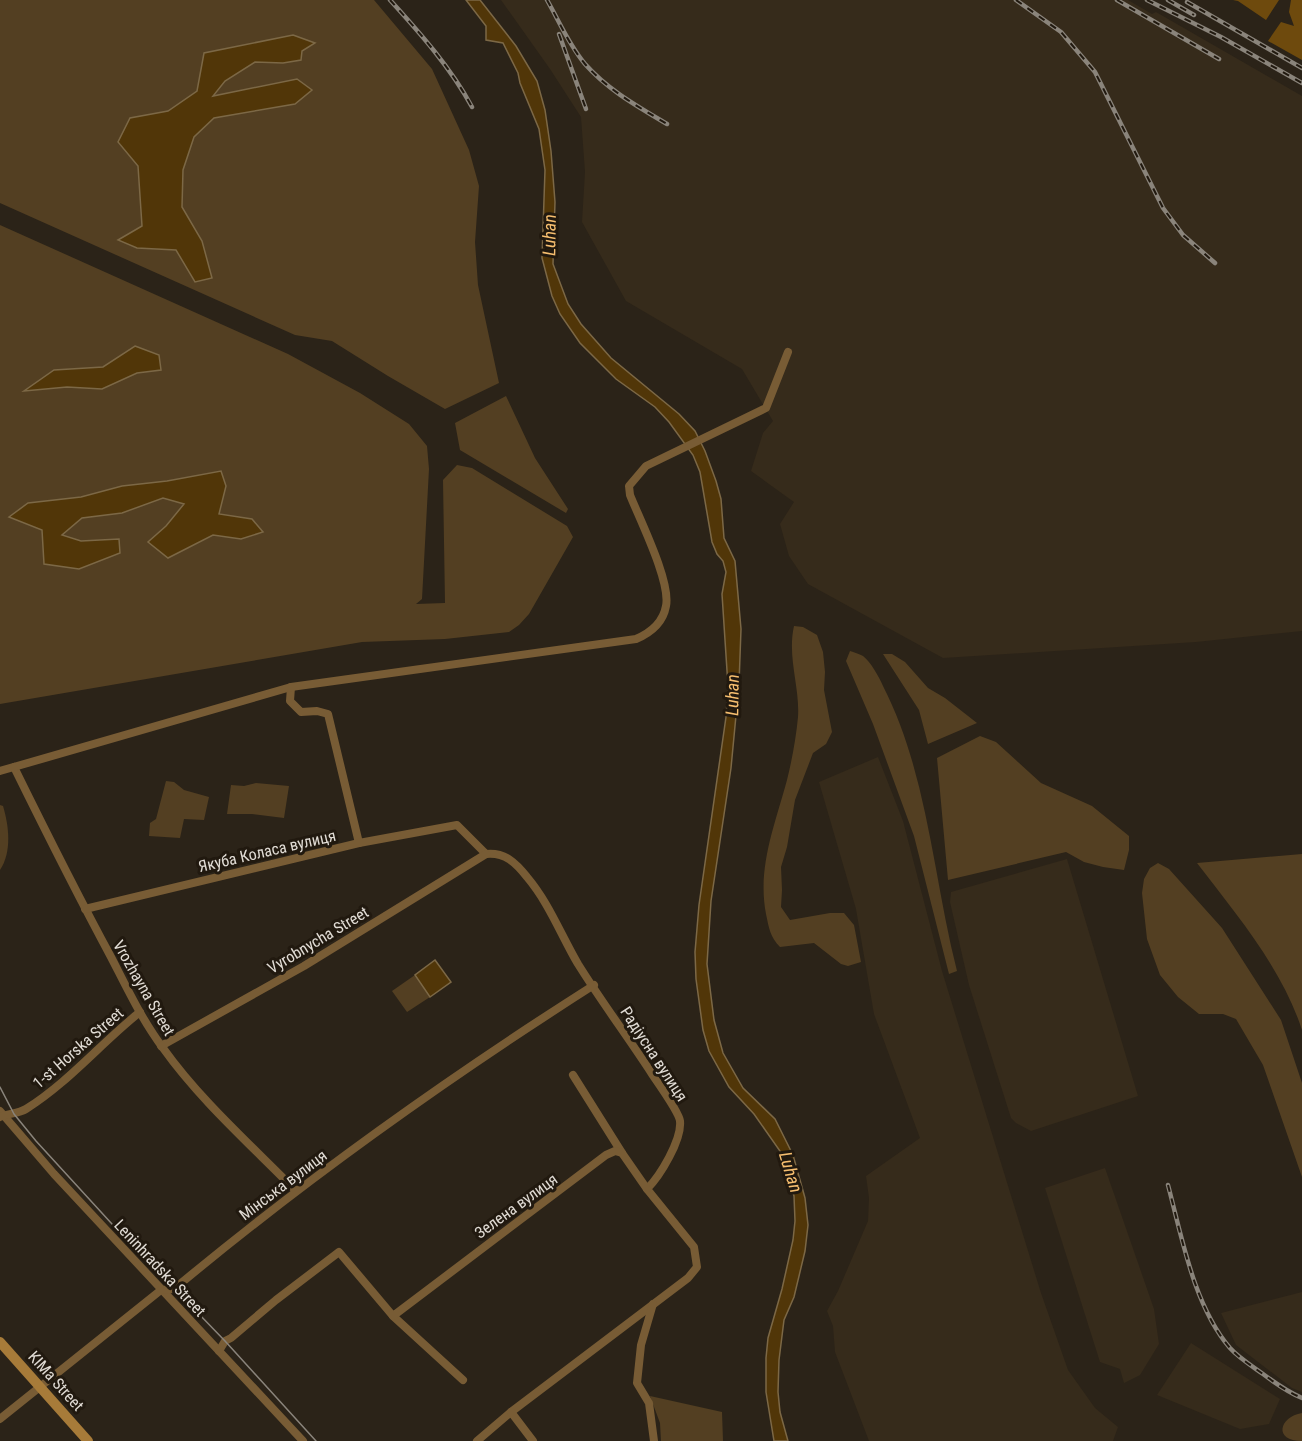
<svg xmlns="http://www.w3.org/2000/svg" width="1302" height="1441" viewBox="0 0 1302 1441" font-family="'Roboto Condensed',sans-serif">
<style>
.built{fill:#362b1b}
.green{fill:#533f22}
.forest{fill:#6e4a0d}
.water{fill:#513608;stroke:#7c6846;stroke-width:1.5}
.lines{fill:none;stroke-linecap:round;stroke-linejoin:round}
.street{stroke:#785c35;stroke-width:8}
.secondary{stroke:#a77b39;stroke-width:10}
.tram{stroke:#8a847b;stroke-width:1.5}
.rail-casing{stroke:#8a847b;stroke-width:4.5}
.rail{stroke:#21190f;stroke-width:2;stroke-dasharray:7;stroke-linecap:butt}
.labels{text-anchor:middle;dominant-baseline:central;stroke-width:6;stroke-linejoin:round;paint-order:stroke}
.street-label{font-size:16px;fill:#e1dcd5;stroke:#21190f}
.water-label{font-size:18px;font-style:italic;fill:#f6be6f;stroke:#21190f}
</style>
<rect width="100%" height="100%" fill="#2b2318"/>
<!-- built -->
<g class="built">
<polygon points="501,0 1128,0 1152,14 1156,12 1302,96 1302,631 1196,642 943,658 808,584 789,556 780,524 794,502 751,471 763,433 773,421 742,369 626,301 582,222 585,172 581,117 550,69"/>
<polygon points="878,757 903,821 942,971 1041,1293 1068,1370 1095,1408 1118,1427 1113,1441 869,1441 835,1352 833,1326 827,1311 838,1291 868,1221 869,1198 866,1176 920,1138 874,1014 856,909 819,782"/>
<polygon points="1067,859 1138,1096 1031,1131 1016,1123 1011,1118 969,985 950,902 951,892"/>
<polygon points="1105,1168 1154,1309 1159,1344 1140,1375 1124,1383 1120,1369 1100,1362 1045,1188"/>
<polygon points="1302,1292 1302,1392 1292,1388 1236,1345 1221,1313"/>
<polygon points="1191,1343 1280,1399 1269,1424 1240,1429 1157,1395"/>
</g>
<!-- green -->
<g class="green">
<polygon points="0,0 374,0 432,69 469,150 479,186 475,242 478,285 499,383 445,409 388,376 332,341 295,335 0,203"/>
<polygon points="0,225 288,354 360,393 409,424 427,446 429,469 422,599 416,604 445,603 443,480 457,465 472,468 567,526 573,537 529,614 519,625 509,632 445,639 362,642 0,704"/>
<polygon points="506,396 535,458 568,509 566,513 460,450 455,423"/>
<path d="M794 626 803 627 817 635 823 652 825 672 824 690 832 732 826 744 813 753 795 800 787 847 781 867 782 890 781 907 790 920 830 913H844L854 925 861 962 848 966 841 964 814 943 780 947C770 937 769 928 766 914 757 867 775 825 787 780 792 760 796 738 798 717 800 687 787 657 794 626Z"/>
<path d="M850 651C854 652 859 654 863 656 871 662 879 677 883 686 928 774 933 877 957 971L949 974 914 836 873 724 846 661Z"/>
<polygon points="883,654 892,654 905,662 928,688 945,698 977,723 928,744 919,710"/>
<polygon points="980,736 996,742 1041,783 1092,806 1129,836 1129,850 1124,870 1103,867 1084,862 1066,852 948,880 937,758"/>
<polygon points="166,781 174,782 184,790 209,797 204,820 184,819 180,838 149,836 150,823 156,819"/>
<polygon points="256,783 289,786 284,818 252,814 227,814 231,785 244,786"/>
<path d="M0 805 3 806C9 826 12 852 0 870Z"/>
<path d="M1302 854V1030C1282 968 1236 914 1197 863Z"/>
<polygon points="1158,863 1169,869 1222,928 1281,1020 1302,1083 1302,1177 1263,1065 1236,1019 1223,1014 1199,1014 1178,997 1160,975 1147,939 1142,893 1144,879 1150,868"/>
<polygon points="415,975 430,997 407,1012 392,991"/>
<polygon points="650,1396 722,1412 723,1441 661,1441 660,1423"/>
<path d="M1302 1413V1441C1273 1441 1279 1417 1302 1413Z"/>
</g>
<!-- forest -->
<g class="forest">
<polygon points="1233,0 1279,0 1266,20 1238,1"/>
<polygon points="1291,0 1302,0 1302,60 1268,41 1281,22 1294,26 1289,12"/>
</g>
<!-- water -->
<g class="water">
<polygon points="466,0 480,0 516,46 537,81 545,110 551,151 555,202 553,264 568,304 581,324 611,358 679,414 695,431 705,451 716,481 721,499 724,538 735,561 741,629 739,684 731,768 711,901 707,964 714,1020 723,1053 743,1088 775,1119 793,1155 805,1198 808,1225 805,1251 794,1297 784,1320 779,1360 778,1392 780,1412 788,1441 774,1441 766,1392 766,1358 768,1338 782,1289 793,1240 795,1221 794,1196 780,1151 754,1114 729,1087 709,1051 703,1030 696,979 695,952 699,905 726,717 728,686 722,594 726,572 723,561 717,554 712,542 700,472 693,455 669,422 655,407 616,379 580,343 560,314 552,296 542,258 545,170 539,129 520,83 518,73 503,43 486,40 486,26"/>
<polygon points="293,35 315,43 302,51 301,60 283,63 255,62 225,81 213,96 297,79 312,90 295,104 214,118 194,137 183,170 182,207 202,241 212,278 195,282 176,250 137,248 118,240 142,226 138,166 118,142 130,118 168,111 197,91 204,53"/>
<polygon points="135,346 159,355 161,370 137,373 102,389 67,387 24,391 54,370 103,367"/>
<polygon points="221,471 226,486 219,514 252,519 263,532 241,539 213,535 168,558 148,542 166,526 184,504 163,498 122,513 82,518 62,535 81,541 119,539 120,553 79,569 44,564 42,530 9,517 28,503 81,497 122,486 167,481"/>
<polygon points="435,960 451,982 430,997 415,975"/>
</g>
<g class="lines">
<!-- street -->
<g class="street">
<polyline points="291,687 290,701 301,712 317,711 328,714 359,843"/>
<path d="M14 767C45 830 77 894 111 957 127 988 142 1020 163 1048 200 1100 251 1145 296 1191"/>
<path d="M0 771 291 687 636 639C650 633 663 623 666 606 671 582 640 520 630 495L629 486 646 466 766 408 788 352"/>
<path d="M85 909 359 843 457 825 486 854C505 852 516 863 527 877 549 903 561 935 578 964 601 1001 628 1037 652 1074 658 1083 679 1112 680 1121 682 1140 660 1176 647 1189L694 1247 697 1267 688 1278 511 1412 477 1441"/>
<polyline points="161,1046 304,966 486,854"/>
<polyline points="573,1075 622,1153"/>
<polyline points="0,1111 54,1174 303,1441"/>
<path d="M0 1117C8 1113 18 1114 26 1109 69 1082 101 1043 140 1012"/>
<polyline points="653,1304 641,1345 637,1383 649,1403 654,1441"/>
<polyline points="393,1316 463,1380"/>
<polyline points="219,1351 225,1341 231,1338 276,1300 339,1252 393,1316 606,1155 615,1151 622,1153 647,1189"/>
<polyline points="511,1412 533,1441"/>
<path d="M0 1419 161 1290 174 1289C307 1178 448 1078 594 985"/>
</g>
<!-- secondary -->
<polyline class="secondary" points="0,1342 88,1441"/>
<!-- tram -->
<polyline class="tram" points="0,1087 14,1114 36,1141 112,1224 225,1341 316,1441"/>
<!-- rail casing -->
<g class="rail-casing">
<g id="rail">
<path d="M390 0C420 33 451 68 472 107"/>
<path d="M547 0C559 21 569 45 585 64 608 90 637 106 667 124"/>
<polyline points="1016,0 1061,32 1095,72 1163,208 1183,235 1215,263"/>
<polyline points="1117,0 1219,59"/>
<polyline points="1147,0 1221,37 1302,83"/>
<polyline points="1168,0 1194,15"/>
<polyline points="1187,2 1302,68"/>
<polyline points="559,34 586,109"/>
<path d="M1168 1185C1182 1238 1194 1306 1230 1348 1239 1358 1252 1366 1263 1374 1275 1383 1288 1392 1302 1398"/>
</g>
</g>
<!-- rail -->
<use href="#rail" class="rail"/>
</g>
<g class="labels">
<!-- street labels -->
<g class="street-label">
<text transform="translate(267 851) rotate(-13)">Якуба Коласа вулиця</text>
<text transform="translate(318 940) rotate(-31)">Vyrobnycha Street</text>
<text transform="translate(144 988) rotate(60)">Vrozhayna Street</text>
<text transform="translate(78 1048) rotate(-41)">1-st Horska Street</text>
<text transform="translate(654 1054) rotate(57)">Радіусна вулиця</text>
<text transform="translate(283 1185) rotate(-37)">Мінська вулиця</text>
<text transform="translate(516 1206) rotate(-36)">Зелена вулиця</text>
<text transform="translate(160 1268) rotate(47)">Leninhradska Street</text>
<text transform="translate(56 1381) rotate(48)">KIMa Street</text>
</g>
<!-- water labels -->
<g class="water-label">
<text transform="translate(549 235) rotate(-89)">Luhan</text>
<text transform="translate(732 695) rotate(-89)">Luhan</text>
<text transform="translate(791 1172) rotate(73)">Luhan</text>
</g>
</g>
</svg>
